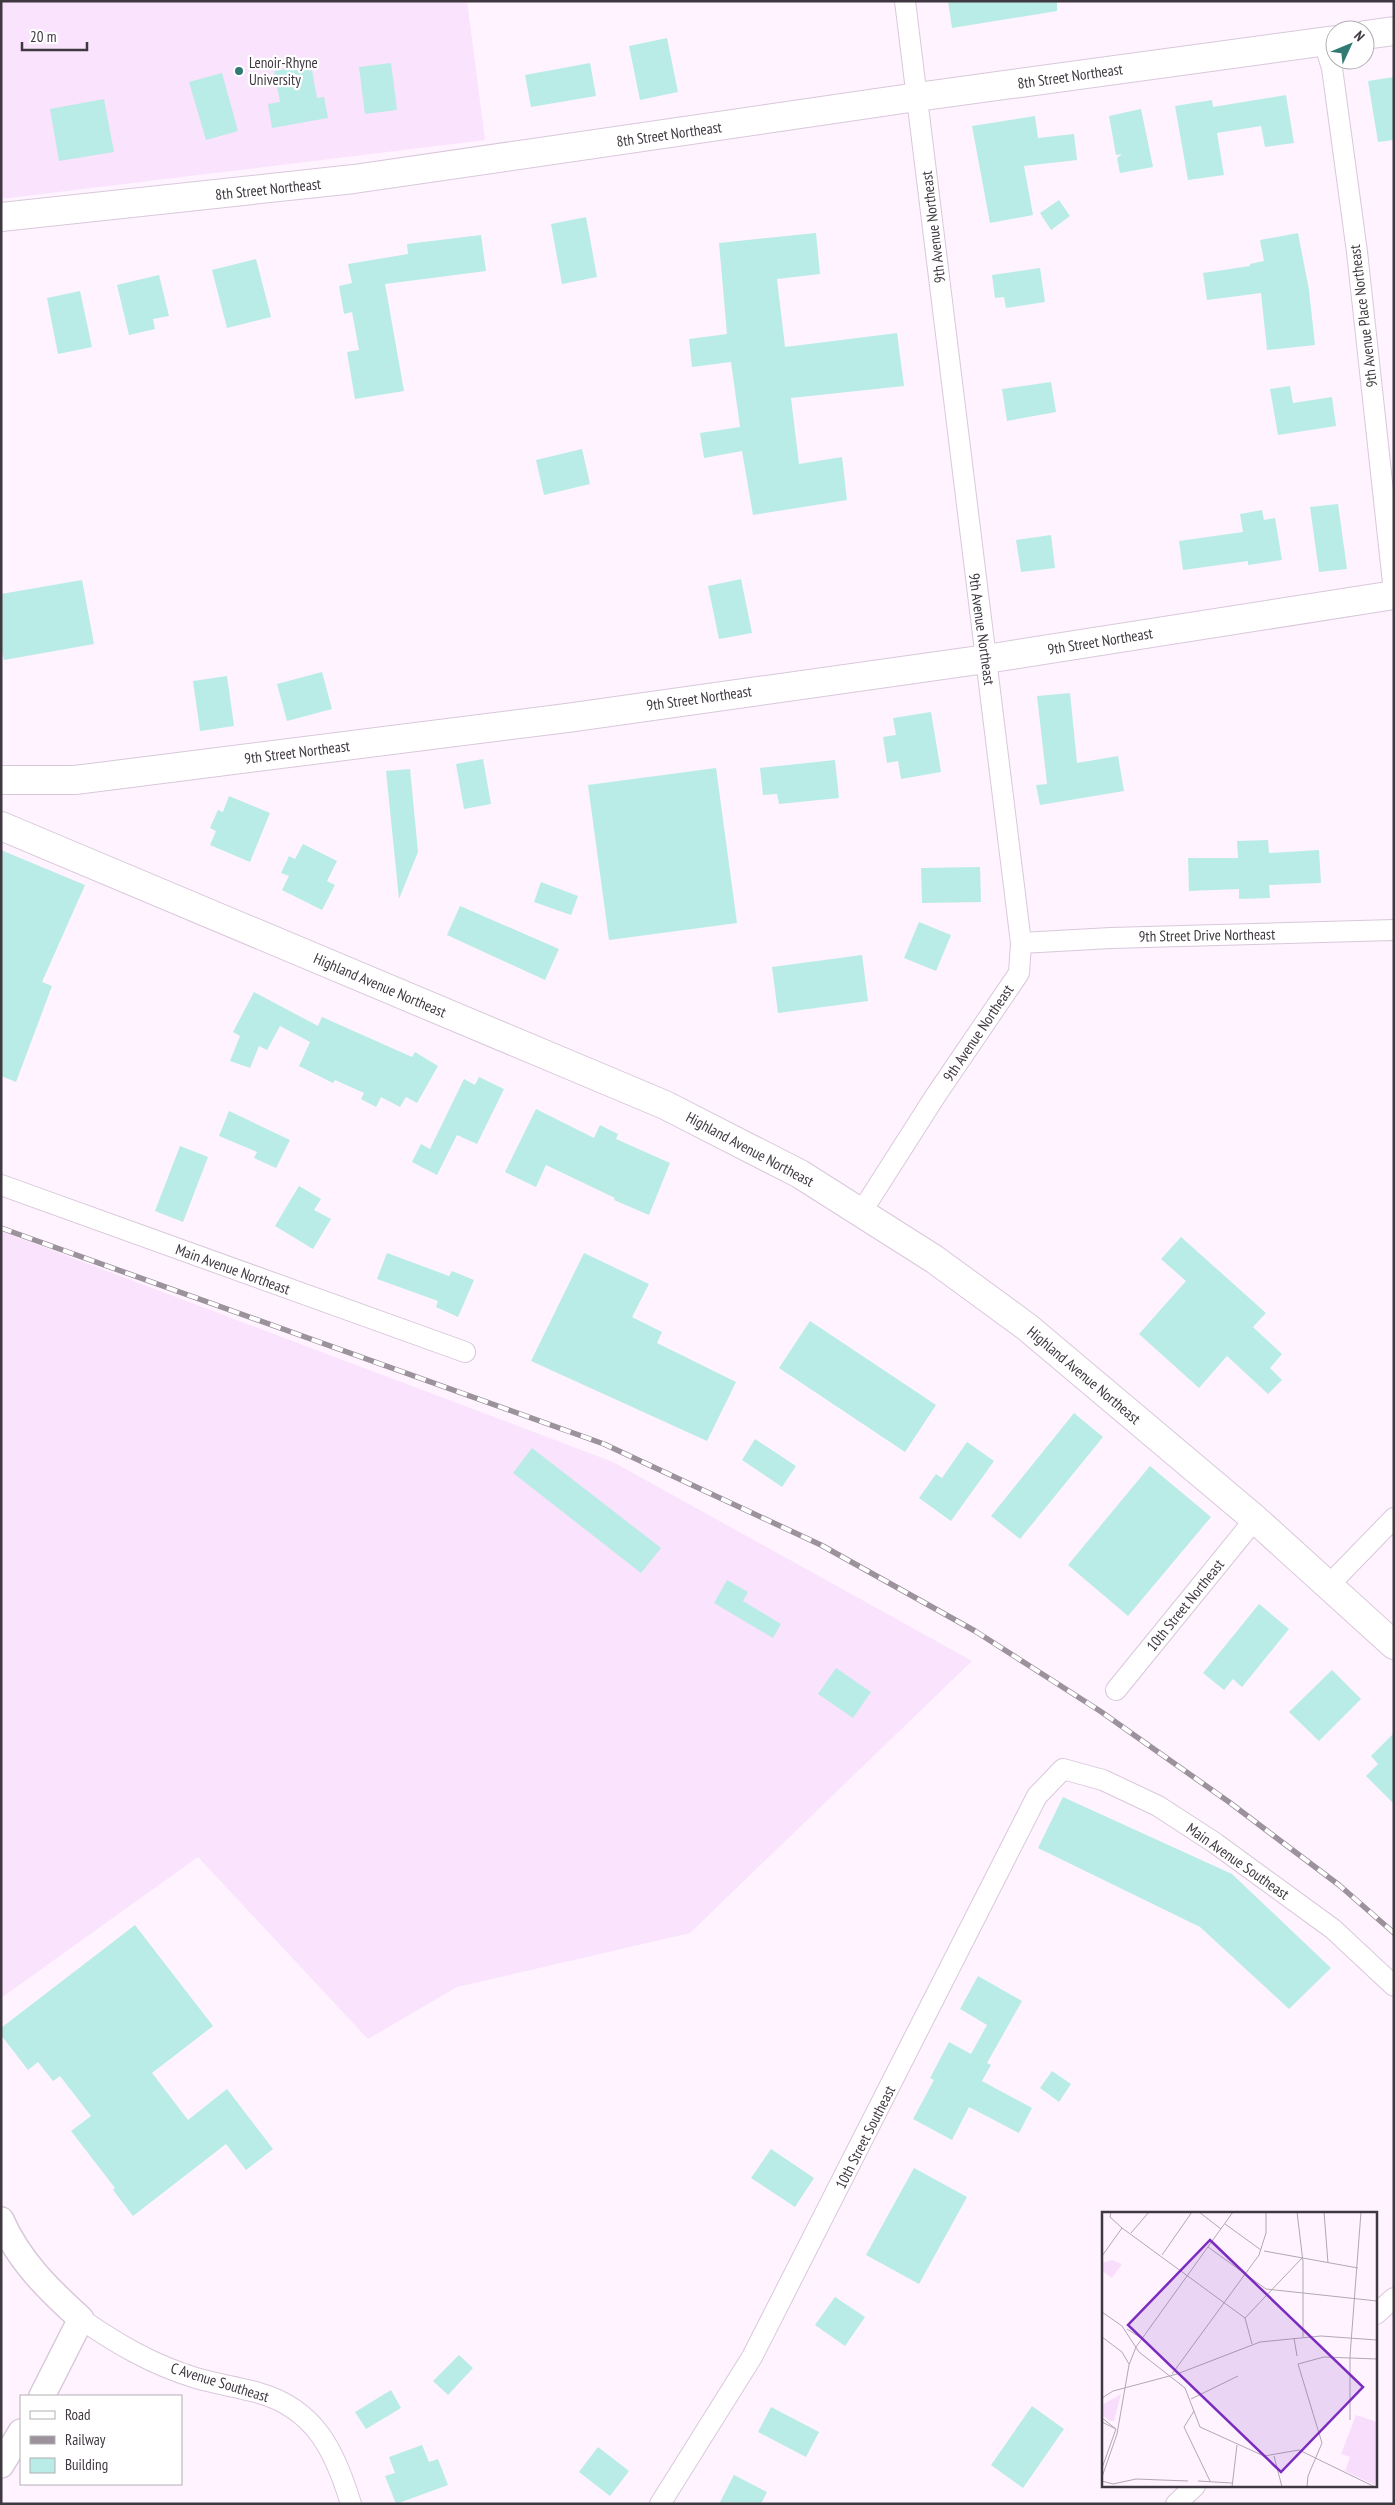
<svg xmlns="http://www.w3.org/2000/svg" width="1395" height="2505" viewBox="0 0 1395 2505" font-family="'PT Sans Narrow',sans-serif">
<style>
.built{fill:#fae3fd}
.building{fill:#b9ece6}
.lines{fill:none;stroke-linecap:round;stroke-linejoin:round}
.minor-casing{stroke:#d9c8db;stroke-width:22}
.tertiary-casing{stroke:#d9c8db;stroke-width:28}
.secondary-casing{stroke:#d9c8db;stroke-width:30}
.minor{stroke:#fff;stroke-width:20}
.tertiary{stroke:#fff;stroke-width:25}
.secondary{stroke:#fff;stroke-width:28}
.rail-casing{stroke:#9b929c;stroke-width:5.5}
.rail{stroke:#fff;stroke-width:4;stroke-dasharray:11;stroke-linecap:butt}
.poi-dot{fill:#317973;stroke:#fff;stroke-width:2}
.labels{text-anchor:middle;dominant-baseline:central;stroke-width:4.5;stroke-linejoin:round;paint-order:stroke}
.poi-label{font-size:15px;fill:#3f3840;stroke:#fff;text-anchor:start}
.street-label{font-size:15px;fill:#3f3840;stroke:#fff}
.inset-road{fill:none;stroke:#b2a8b3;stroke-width:1}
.view{fill:#7b2cbf;fill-opacity:0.15;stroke:#7b2cbf;stroke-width:2.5}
.inset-edge{fill:none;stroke:#3f3840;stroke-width:2.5}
</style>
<rect width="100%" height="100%" fill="#fef3ff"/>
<!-- built -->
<g class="built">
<polygon points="1,1 467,1 485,140 1,199"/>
<polygon points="1,1231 613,1462 972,1661 690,1933 457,1987 368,2039 198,1857 1,1998"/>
</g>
<!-- building -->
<g class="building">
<polygon points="948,1 1057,1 1057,11 952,28"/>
<polygon points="667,38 678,92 640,100 629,46"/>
<polygon points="391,63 397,110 365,114 359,67"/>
<polygon points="590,63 596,96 531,107 525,75"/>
<polygon points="311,65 317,98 324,97 328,118 272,128 268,104 280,102 274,71"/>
<polygon points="222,73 238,131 206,140 189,82"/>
<polygon points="1394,77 1394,140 1378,142 1368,81"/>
<polygon points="1286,95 1294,143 1265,147 1261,126 1217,133 1224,175 1188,180 1175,106 1212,100 1213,107"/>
<polygon points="104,99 114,152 59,161 50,109"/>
<polygon points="1141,109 1153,167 1120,173 1117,158 1122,154 1116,155 1109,116"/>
<polygon points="1035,116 1038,138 1074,134 1077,160 1024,166 1033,215 990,223 972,126"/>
<polygon points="1059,200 1070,216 1051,230 1040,213"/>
<polygon points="586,217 597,277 562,284 551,224"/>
<polygon points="816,233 820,274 777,279 785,347 897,333 904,386 791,398 799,464 842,457 847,500 753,515 742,451 704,458 700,433 740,427 731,362 692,367 689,339 727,334 719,243"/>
<polygon points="1298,233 1309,290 1315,345 1267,350 1261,293 1207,300 1203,273 1250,266 1250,264 1264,261 1260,240"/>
<polygon points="481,235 486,271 385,284 404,391 355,399 347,352 359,350 352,312 344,314 339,286 352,283 348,264 408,254 407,244"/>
<polygon points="256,259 271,317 227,328 212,270"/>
<polygon points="1040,268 1045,302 1006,308 1004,297 995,298 992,275"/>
<polygon points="159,275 169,316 153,319 155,329 129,335 117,285"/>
<polygon points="80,291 92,347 58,354 47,298"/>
<polygon points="1051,382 1056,412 1007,421 1002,389"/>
<polygon points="1290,386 1293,403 1332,397 1336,426 1278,435 1270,389"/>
<polygon points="582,449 590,484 544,495 536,460"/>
<polygon points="1338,504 1347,569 1319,572 1310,507"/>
<polygon points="1262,510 1264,520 1275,518 1282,560 1248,565 1248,561 1183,570 1179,541 1243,532 1240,514"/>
<polygon points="1051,535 1055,568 1021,572 1016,540"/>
<polygon points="741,579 752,633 719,639 708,586"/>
<polygon points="82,580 94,644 4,660 1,647 1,594"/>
<polygon points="322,672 332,709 287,721 277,684"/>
<polygon points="227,676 234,726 200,731 193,681"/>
<polygon points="1070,693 1077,763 1118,756 1124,791 1040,805 1036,785 1047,784 1037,696"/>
<polygon points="931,712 941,772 901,779 898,761 887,763 883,737 896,735 893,718"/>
<polygon points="483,759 491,804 464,809 456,764"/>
<polygon points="835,760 839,798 779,804 777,794 763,795 760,768"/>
<polygon points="716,768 737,923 609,940 588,785"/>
<polygon points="410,769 418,852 399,899 386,771"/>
<polygon points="229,796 270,813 250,862 210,845 216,831 210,828 218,810 223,812"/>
<polygon points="1268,840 1269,853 1319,850 1321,883 1269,885 1270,898 1239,899 1239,889 1189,891 1188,858 1238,858 1237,841"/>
<polygon points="303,844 337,861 327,881 335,885 322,910 282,890 289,876 281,873 289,856 295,859"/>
<polygon points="1,850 85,885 42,982 52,986 16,1082 1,1076"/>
<polygon points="980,867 981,902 922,903 921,868"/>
<polygon points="541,882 578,896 571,915 534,902"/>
<polygon points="460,906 559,949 545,980 447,935"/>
<polygon points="919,922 951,935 936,971 904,958"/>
<polygon points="862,955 868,1001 778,1013 772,967"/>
<polygon points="254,992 318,1026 322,1017 412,1057 415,1052 438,1066 417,1103 406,1097 400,1107 381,1097 376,1107 361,1099 364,1093 335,1080 333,1083 299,1066 310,1042 280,1026 267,1050 259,1046 250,1068 230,1061 240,1036 233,1032"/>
<polygon points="479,1077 504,1089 477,1144 457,1135 437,1175 412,1162 421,1144 430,1149 464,1079 475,1085"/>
<polygon points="536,1109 594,1138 600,1125 618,1134 616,1139 670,1163 649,1215 614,1200 615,1198 546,1165 536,1187 505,1172"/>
<polygon points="229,1111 290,1140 276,1168 254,1158 257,1152 219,1136"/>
<polygon points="180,1146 208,1157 183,1222 155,1211"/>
<polygon points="299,1186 321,1199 314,1210 331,1219 313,1249 275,1226"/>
<polygon points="1181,1237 1266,1313 1253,1327 1282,1354 1270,1368 1282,1380 1268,1394 1227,1356 1199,1388 1139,1334 1186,1281 1161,1259"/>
<polygon points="387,1253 449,1276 452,1271 474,1280 458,1317 436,1307 438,1301 377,1279"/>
<polygon points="584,1253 649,1284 632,1317 662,1332 657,1343 736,1382 707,1441 531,1361"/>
<polygon points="810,1321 936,1405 905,1452 779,1368"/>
<polygon points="1074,1413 1103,1437 1020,1539 991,1516"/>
<polygon points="755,1439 796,1466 782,1487 742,1460"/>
<polygon points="967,1442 994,1461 951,1521 919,1498 936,1474 942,1478"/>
<polygon points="532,1448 661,1548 641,1573 513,1473"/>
<polygon points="1150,1466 1211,1517 1128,1616 1068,1565"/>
<polygon points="727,1580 748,1592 743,1601 781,1624 773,1638 714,1603"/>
<polygon points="1259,1604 1289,1629 1242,1687 1233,1679 1224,1690 1203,1673"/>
<polygon points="836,1668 871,1692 853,1718 818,1694"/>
<polygon points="1332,1670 1361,1699 1319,1741 1289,1712"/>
<polygon points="1394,1733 1394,1804 1366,1776 1378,1764 1371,1756"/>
<polygon points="1063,1797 1232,1874 1331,1968 1289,2009 1200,1927 1038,1848"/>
<polygon points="135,1925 213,2026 152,2073 188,2120 227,2089 273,2149 246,2170 226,2144 133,2216 113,2190 115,2188 71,2131 91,2116 60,2076 53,2081 38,2062 28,2070 1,2035 1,2028"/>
<polygon points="978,1976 1022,2001 987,2063 991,2065 982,2081 1032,2108 1019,2133 969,2107 952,2140 913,2119 934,2080 930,2078 949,2042 971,2054 987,2025 960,2009"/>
<polygon points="1052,2071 1071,2084 1059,2102 1040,2088"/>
<polygon points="771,2149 814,2178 795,2207 751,2178"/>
<polygon points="914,2168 967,2197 919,2284 866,2255"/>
<polygon points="835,2297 865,2317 845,2346 815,2325"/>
<polygon points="459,2355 473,2368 448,2395 433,2381"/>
<polygon points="391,2390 401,2408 366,2429 355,2412"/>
<polygon points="1032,2406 1064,2429 1023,2488 991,2465"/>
<polygon points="771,2407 819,2432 806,2457 758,2432"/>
<polygon points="422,2445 429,2462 438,2459 448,2485 396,2504 385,2476 395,2473 389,2457"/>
<polygon points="598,2447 629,2471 610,2496 579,2472"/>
<polygon points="734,2475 767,2492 761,2504 719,2504"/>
</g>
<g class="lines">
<!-- minor casing -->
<g class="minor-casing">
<g id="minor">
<polyline points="1324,42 1332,68 1357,252 1394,592"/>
<polyline points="1021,943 1111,938 1394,930"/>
<polyline points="1,1185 465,1352"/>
<polyline points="862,1211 936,1095 1019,973 1021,943 905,1"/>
<polyline points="1329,1585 1394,1518"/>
<polyline points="1116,1690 1255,1519"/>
<polyline points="1376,2314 1394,2298"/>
<path d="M81 2319C117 2344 153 2365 196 2378 216 2384 238 2387 259 2393 315 2409 335 2451 351 2504"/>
<polyline points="660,2504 752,2357 1037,1796 1063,1769 1103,1780 1158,1806 1215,1843 1333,1929 1394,1986"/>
<polyline points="1176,2504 1195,2486"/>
</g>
</g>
<!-- tertiary casing -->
<g class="tertiary-casing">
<g id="tertiary">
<path d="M1 2220C19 2261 48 2289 81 2319L42 2396"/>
<polyline points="1,2465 21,2432"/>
</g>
</g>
<!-- secondary casing -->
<g class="secondary-casing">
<g id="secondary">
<polyline points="1365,35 1394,31"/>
<polyline points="1,217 354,179 917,97 1335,40"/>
<polyline points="1,780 75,780 567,718 986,659 1394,595"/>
<polyline points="1,826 665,1105 800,1174 934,1259 1027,1327 1255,1519 1394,1645"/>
</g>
</g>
<!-- minor -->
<use href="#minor" class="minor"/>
<!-- tertiary -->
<use href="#tertiary" class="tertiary"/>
<!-- secondary -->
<use href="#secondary" class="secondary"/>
<!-- rail casing -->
<g class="rail-casing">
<polyline id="rail" points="1,1228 604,1444 821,1545 975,1631 1100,1711 1229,1802 1339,1885 1394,1933"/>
</g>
<!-- rail -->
<use href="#rail" class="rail"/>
</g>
<!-- markers -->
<circle class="poi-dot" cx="239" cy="71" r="5"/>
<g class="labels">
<!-- poi labels -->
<g class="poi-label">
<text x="249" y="62">Lenoir-Rhyne<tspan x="249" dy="17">University</tspan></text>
</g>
<!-- street labels -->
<g class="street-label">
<text transform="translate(1070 76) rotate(-8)">8th Street Northeast</text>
<text transform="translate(669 134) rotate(-8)">8th Street Northeast</text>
<text transform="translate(268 189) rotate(-6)">8th Street Northeast</text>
<text transform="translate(933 227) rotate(-97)">9th Avenue Northeast</text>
<text transform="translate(1363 316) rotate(-97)">9th Avenue Place Northeast</text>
<text transform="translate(982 629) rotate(82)">9th Avenue Northeast</text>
<text transform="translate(1100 641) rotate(-9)">9th Street Northeast</text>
<text transform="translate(699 698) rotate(-8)">9th Street Northeast</text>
<text transform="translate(297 752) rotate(-7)">9th Street Northeast</text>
<text transform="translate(1207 935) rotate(-1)">9th Street Drive Northeast</text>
<text transform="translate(380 985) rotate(23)">Highland Avenue Northeast</text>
<text transform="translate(978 1033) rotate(-56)">9th Avenue Northeast</text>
<text transform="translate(750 1149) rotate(28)">Highland Avenue Northeast</text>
<text transform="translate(233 1269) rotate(20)">Main Avenue Northeast</text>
<text transform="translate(1084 1375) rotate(40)">Highland Avenue Northeast</text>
<text transform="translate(1185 1605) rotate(-51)">10th Street Northeast</text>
<text transform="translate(1238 1861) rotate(35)">Main Avenue Southeast</text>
<text transform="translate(865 2137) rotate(-63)">10th Street Southeast</text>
<text transform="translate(220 2382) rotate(17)">C Avenue Southeast</text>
</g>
</g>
<!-- overview -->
<g transform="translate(1102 2212)">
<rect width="275" height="275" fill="#fef3ff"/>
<path d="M10 48 20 52 10 66 0 59V51ZM19 182 12 209H8L0 203V193ZM254 203 275 210V274L243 259 248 245 239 242Z" fill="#f9ddfd"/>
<path class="inset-road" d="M9 0 8 5 20 16 143 106 150 132M97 0 119 17M195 0 201 50V125M222 0 226 51M123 12 159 38M29 21 47 0M106 35 164 77 275 89M162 39 256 56M60 43 90 0M0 44 20 16M0 100 20 114M143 106 200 46M20 114 37 140 83 176 98 215 162 244 197 238 273 275M25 117 39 126M0 125 20 140 27 152M192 126 195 144M70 162 157 43 164 21V0M0 186 11 179 75 162 158 130 219 124 275 128M89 187 136 164M92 199 82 215 108 269M0 206 14 217M248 208V144L259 0M0 210 14 217M172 244 180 275M0 256 14 217M0 265 15 222 27 153 34 135 131 0M0 269 11 272 34 267 86 269M96 269 130 271M130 275 135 233M205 275 206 264 220 231 196 152 222 145 275 147"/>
<path class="view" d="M108 28 261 175 179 260 26 113Z"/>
<rect width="275" height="275" class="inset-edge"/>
</g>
<!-- border -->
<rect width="1395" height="2505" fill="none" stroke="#3f3840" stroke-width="5"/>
<!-- legend -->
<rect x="20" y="2395" width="162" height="90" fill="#ffffff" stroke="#b2afb3"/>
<rect x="30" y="2411" width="25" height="8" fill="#ffffff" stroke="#b2afb3"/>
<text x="65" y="2420" font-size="15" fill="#3f3840">Road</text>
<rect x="30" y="2436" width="25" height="8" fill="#9b929c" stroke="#b2afb3"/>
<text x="65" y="2445" font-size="15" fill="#3f3840">Railway</text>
<rect x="30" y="2458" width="25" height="15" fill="#b9ece6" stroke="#b2afb3"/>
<text x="65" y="2470" font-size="15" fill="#3f3840">Building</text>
<!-- north arrow -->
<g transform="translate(1350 45) rotate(46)"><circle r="24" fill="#ffffff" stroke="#b2afb3"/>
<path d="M0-4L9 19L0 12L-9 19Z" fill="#317973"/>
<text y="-8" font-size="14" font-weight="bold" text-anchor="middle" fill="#3f3840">N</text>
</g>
<!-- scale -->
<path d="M22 42v8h65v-8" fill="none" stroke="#3f3840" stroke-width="2.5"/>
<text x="30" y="42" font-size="15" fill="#3f3840" stroke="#ffffff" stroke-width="4" paint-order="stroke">20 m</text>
</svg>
